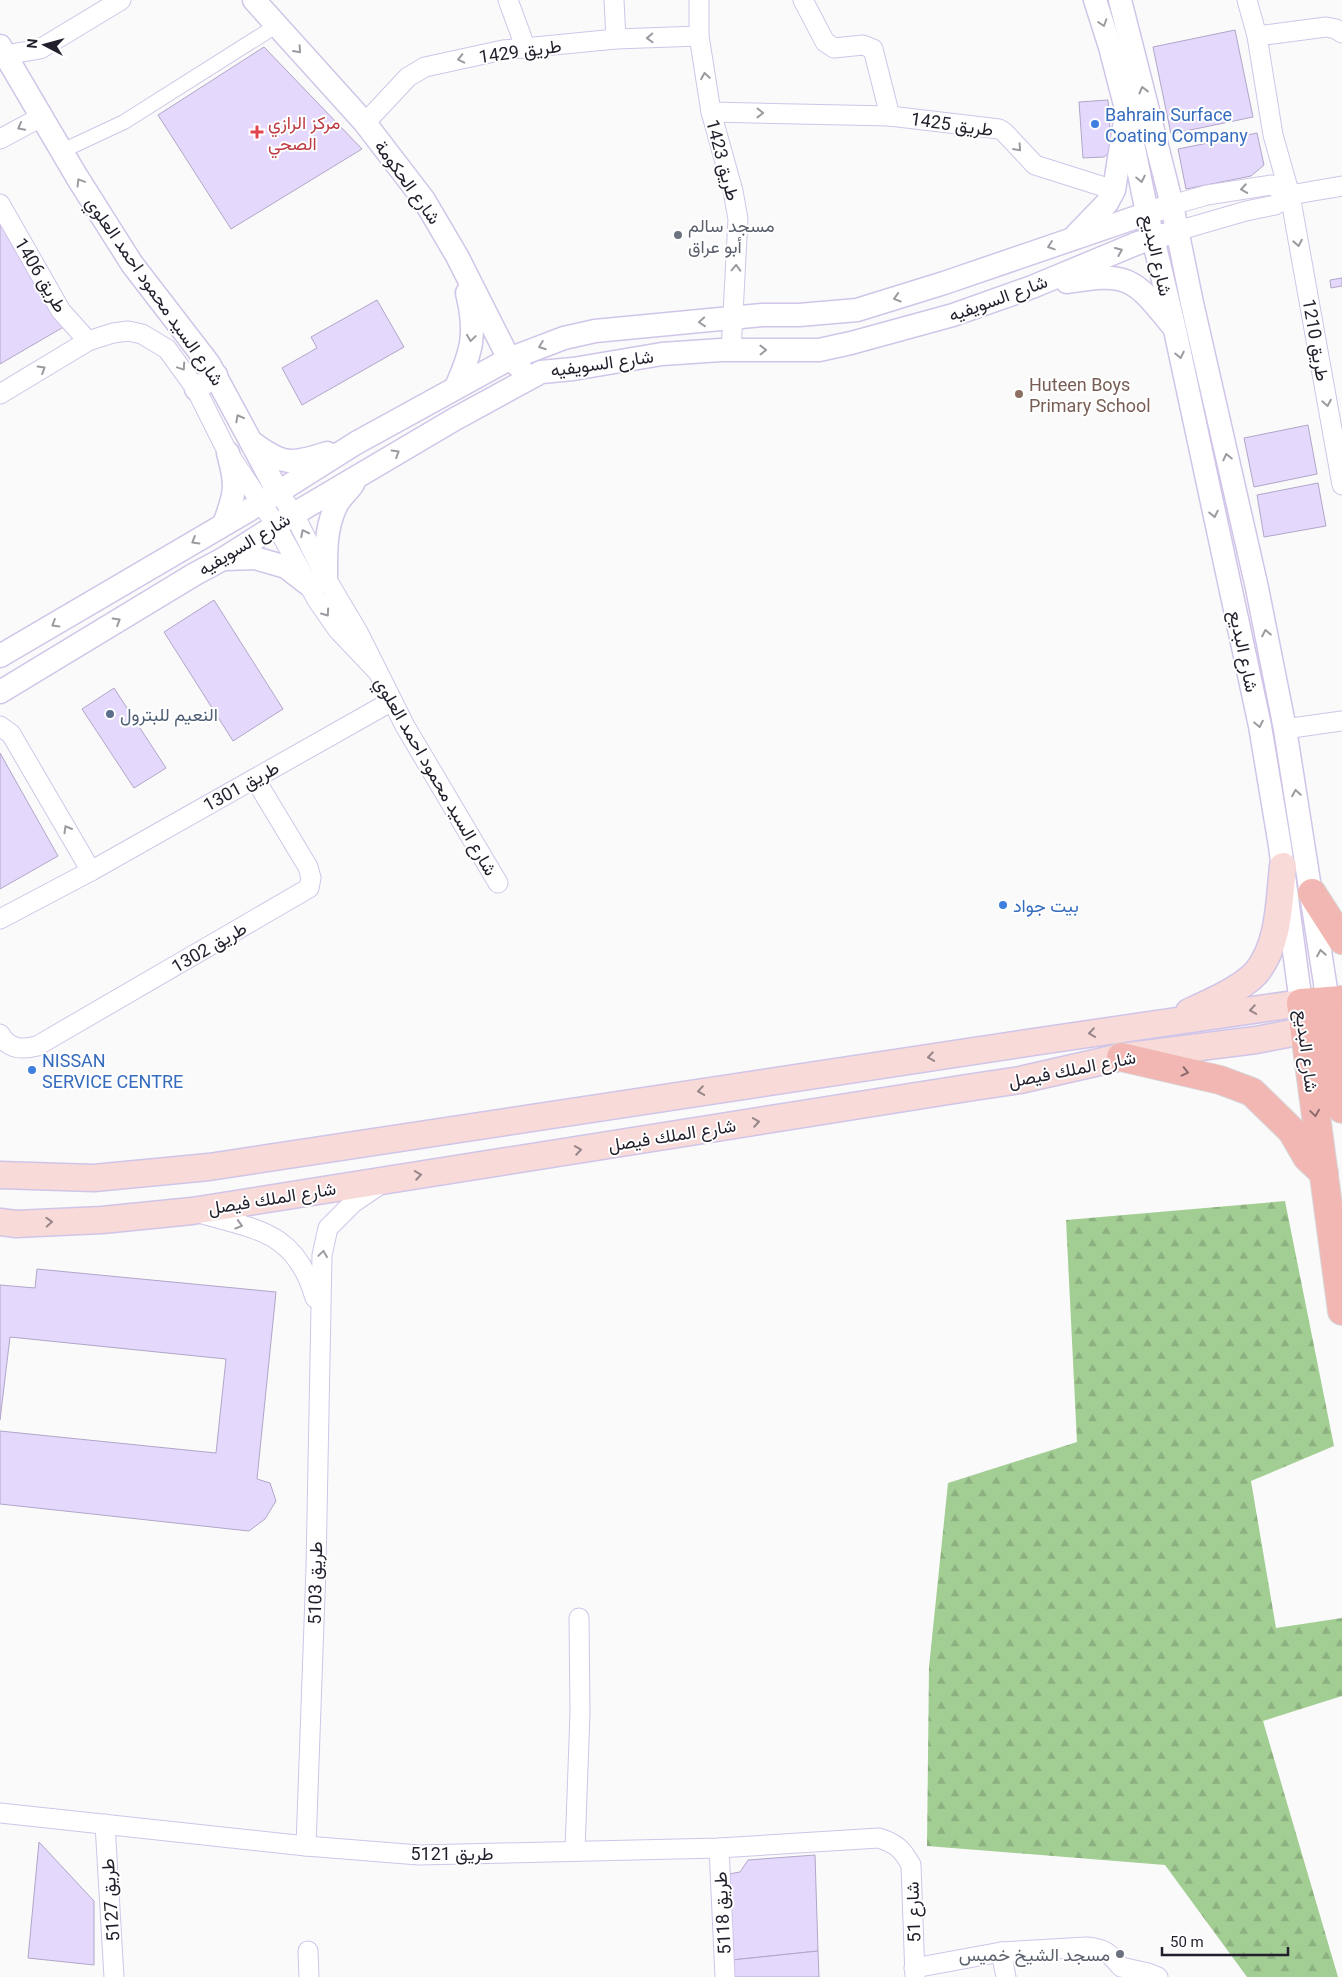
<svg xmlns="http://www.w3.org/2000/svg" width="1342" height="1977" viewBox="0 0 1342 1977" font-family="Roboto,Vazirmatn,sans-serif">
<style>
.forest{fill:url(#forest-firs)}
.building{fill:#e4d8fc;stroke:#b1a6c8}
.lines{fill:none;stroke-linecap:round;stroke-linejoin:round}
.pedestrian-casing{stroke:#d0c5e8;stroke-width:16}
.minor-casing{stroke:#d0c5e8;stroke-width:21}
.tertiary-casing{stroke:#d0c5e8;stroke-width:25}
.secondary-casing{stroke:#d0c5e8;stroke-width:29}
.primary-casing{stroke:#d7d6d9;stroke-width:30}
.pedestrian{stroke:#fff;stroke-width:14}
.minor{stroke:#fff;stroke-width:19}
.tertiary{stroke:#fff;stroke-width:22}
.secondary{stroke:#f8dbd8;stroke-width:26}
.primary{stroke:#f2b7b2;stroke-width:28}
.oneway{stroke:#9c9aa0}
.oneway2{stroke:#98868a}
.oneway3{stroke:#8a6a6e}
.shop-dot{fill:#3f7fe0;stroke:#fff;stroke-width:2}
.health-dot{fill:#e0444e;stroke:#fff;stroke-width:2}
.worship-dot{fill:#6b7280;stroke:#fff;stroke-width:2}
.education-dot{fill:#8d6e63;stroke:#fff;stroke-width:2}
.service-dot{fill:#5c6f8a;stroke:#fff;stroke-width:2}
.labels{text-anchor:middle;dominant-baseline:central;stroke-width:4;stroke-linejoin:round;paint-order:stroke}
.street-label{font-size:18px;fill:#221e2b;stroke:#fff}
.shop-label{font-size:18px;fill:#366cbe;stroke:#fff;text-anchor:start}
.health-label{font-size:18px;fill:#be3a42;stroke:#fff;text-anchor:start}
.worship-label{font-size:18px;fill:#5b616d;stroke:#fff;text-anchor:start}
.education-label{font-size:18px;fill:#785e54;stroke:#fff;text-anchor:start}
.service-label{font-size:18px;fill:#4e5e75;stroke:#fff;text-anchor:start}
</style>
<defs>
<pattern id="forest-firs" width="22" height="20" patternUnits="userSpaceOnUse" patternTransform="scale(1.25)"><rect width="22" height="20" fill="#a3ce93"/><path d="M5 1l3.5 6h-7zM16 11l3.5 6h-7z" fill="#8cb07f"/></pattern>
</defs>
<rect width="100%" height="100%" fill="#fafafa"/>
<!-- forest -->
<polygon class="forest" points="1285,1201 1334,1446 1251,1481 1276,1628 1342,1618 1342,1696 1263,1721 1338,1977 1247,1977 1165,1865 927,1846 929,1667 948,1483 1077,1442 1066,1220"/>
<!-- building -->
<g class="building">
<polygon points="1235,30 1253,117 1171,134 1153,47"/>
<polygon points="264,47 362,149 231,229 158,115"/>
<polygon points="1108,100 1111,145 1109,153 1104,157 1083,158 1079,102"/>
<polygon points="1257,133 1264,165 1251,176 1186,189 1178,149"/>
<polygon points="0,221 67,325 0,364"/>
<polygon points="1342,278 1342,286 1331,288 1330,280"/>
<polygon points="377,300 404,347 302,405 282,368 317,348 311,337"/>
<polygon points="1308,425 1317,474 1254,487 1244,438"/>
<polygon points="1318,483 1326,526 1264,537 1257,495"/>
<polygon points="214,600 283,709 233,741 164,632"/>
<polygon points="114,688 166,768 134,788 82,709"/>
<polygon points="0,753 58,856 0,889"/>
<polygon points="37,1269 276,1292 257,1479 270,1483 276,1501 265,1519 249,1531 0,1504 0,1431 216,1453 226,1359 10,1337 0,1420 0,1285 35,1288"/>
<polygon points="39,1842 94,1901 94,1965 28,1958"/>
<polygon points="815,1855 818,1951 732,1960 729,1874 740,1872 748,1860"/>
<polygon points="818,1951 819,1977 733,1977 732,1960"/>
</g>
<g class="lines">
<!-- pedestrian casing -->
<g class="pedestrian-casing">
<polyline id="pedestrian" points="62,151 124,122 268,31 275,25"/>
</g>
<!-- minor casing -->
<g class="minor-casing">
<g id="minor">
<polyline points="508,0 526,49"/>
<polyline points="614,0 616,39"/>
<polyline points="699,0 699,36 711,112 733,191 738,219 731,351"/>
<polyline points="803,0 825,42 834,48 863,45 873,49 890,116"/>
<polyline points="1247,0 1257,36 1273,135 1290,195 1342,485"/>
<polyline points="1257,36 1326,27 1336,29 1342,33"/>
<polyline points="5,55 40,49 121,0"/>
<polyline points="711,112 890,116 999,129 1004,132 1035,165 1114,190"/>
<polyline points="365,123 408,77 425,67 503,50 616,39 699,36"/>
<polyline points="0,139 43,116"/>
<polyline points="0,204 61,311 88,341"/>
<polyline points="1172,205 1207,195 1272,185 1290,195"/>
<polyline points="1177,231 1246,211 1275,205 1290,195 1342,186"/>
<polyline points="0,394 88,341 113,333 128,331 142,334 167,349 196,389 228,453 276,525 317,600 338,630 375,669"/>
<polyline points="278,492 294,514 326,578 358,632 405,726 498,883"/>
<polyline points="0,726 11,734 91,871"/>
<polyline points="1285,729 1342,721"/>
<polyline points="0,919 91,871 392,701"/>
<path d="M0 1034C8 1049 22 1050 37 1046L309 888 311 878 308 867 255 779"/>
<path d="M199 1213C257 1230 296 1231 315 1298"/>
<path d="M0 1813 306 1846 419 1855 719 1848 879 1838C897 1844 902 1849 911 1865L915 1977"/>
<polyline points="105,1824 114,1977"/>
<polyline points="306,1846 316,1568 322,1255 328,1228 353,1203 381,1184"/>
<polyline points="719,1848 725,1977"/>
<polyline points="575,1851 580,1713 579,1618"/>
<polyline points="308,1951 309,1977"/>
<polyline points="1001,1952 1006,1977"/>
<path d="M914 1968 1001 1952 1087 1947C1106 1949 1109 1953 1121 1967L1148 1973 1158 1977"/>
</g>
</g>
<!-- tertiary casing -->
<g class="tertiary-casing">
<g id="tertiary">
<polyline points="254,0 365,123 424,200 457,256 509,359 520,367"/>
<polyline points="1095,0 1110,47 1126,109 1147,213 1175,330 1260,726 1280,846 1301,1003"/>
<polyline points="1120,0 1172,205 1192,303 1257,588 1285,729 1328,1002"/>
<polyline points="0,46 77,177 132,264 209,364 278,492"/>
<polyline points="1076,235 1107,203 1114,190 1124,127"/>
<path d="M1067 282C1127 272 1133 277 1171 324"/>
<path d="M456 387C472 351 477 333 467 293"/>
<polyline points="196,389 216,375"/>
<path d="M253 443C283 465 291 465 327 453"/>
<path d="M224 524C236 492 237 485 228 453"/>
<polyline points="224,559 255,558 286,567 308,584"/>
<path d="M326 578C326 553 325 529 336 506 340 498 348 491 353 484"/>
<polyline points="0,656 261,503 356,443 509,359 564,338 595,331 762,315 799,315 857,310 944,283 1172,205"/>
<polyline points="0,692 195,574 223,559 294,514 455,419 541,372 573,369 662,354 721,350 819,350 851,343 953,315 1032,287 1138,243 1177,231"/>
</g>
</g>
<!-- secondary casing -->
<g class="secondary-casing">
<g id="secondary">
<path d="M1189 1012C1209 1003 1241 989 1256 973 1280 944 1279 901 1283 866"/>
<polyline points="0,1175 94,1178 209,1167 1047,1040 1301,1003"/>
<polyline points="0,1222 16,1224 102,1220 192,1211 967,1088 1020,1080 1121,1057 1256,1040 1303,1031"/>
</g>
</g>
<!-- primary casing -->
<g class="primary-casing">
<g id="primary">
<polyline points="1312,893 1342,940"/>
<polyline points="1342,1000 1301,1003 1342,1311"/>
<polyline points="1328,1002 1342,1109"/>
<polyline points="1121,1057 1220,1080 1252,1092 1292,1131 1307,1157 1324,1173"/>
</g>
</g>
<!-- pedestrian -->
<use href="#pedestrian" class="pedestrian"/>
<!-- minor -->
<use href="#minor" class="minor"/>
<!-- tertiary -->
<use href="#tertiary" class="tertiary"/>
<!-- secondary -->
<use href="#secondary" class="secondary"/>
<!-- primary -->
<use href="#primary" class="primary"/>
</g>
<!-- one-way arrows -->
<defs><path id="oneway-chevron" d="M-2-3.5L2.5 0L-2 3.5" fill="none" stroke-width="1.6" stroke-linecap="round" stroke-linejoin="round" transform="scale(1.25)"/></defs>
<g class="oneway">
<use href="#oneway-chevron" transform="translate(1103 23) rotate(72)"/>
<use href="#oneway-chevron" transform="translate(650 38) rotate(178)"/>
<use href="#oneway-chevron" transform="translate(298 50) rotate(48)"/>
<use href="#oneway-chevron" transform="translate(461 59) rotate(167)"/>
<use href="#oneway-chevron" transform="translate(705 76) rotate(-99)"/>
<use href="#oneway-chevron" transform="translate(1143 90) rotate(-104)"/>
<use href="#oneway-chevron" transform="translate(760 113) rotate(1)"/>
<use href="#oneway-chevron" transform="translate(21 127) rotate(152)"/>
<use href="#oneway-chevron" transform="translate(1018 148) rotate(48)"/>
<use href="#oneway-chevron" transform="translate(1141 179) rotate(78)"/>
<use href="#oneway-chevron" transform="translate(80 182) rotate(-121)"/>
<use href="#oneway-chevron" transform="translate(1244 189) rotate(171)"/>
<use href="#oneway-chevron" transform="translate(1298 243) rotate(80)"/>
<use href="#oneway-chevron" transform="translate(1051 246) rotate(161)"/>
<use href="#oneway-chevron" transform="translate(1119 251) rotate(-23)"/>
<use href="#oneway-chevron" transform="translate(736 268) rotate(-88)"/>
<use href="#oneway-chevron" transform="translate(897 298) rotate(163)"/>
<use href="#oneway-chevron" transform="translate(702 322) rotate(175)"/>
<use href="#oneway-chevron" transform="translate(471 338) rotate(98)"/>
<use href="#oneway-chevron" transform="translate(542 346) rotate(160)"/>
<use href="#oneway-chevron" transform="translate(763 350) rotate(-1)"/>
<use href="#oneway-chevron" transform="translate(1180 355) rotate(78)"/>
<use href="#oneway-chevron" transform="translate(182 367) rotate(56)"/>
<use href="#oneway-chevron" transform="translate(42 369) rotate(-31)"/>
<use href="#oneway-chevron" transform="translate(1327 403) rotate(80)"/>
<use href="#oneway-chevron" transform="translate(239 418) rotate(-118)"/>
<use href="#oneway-chevron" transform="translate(396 453) rotate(-31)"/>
<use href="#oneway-chevron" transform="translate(1227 457) rotate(-103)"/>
<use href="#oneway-chevron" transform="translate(1214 514) rotate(78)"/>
<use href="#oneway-chevron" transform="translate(304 533) rotate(-117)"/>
<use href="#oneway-chevron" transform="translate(195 541) rotate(149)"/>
<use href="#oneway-chevron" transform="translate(326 613) rotate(55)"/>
<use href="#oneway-chevron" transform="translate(117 621) rotate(-31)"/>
<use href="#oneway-chevron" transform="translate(55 624) rotate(149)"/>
<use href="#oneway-chevron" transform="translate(1266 633) rotate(-101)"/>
<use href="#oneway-chevron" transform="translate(1259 724) rotate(79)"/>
<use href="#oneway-chevron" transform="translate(1296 793) rotate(-99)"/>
<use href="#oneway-chevron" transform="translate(67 829) rotate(-120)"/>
<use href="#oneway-chevron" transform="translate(1321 953) rotate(-99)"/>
<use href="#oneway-chevron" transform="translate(239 1225) rotate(16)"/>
<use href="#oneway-chevron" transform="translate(323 1254) rotate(-82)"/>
</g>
<g class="oneway2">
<use href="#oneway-chevron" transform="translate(1253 1010) rotate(171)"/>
<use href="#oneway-chevron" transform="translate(1092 1033) rotate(172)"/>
<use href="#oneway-chevron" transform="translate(931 1057) rotate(171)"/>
<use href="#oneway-chevron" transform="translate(701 1091) rotate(171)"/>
<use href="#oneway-chevron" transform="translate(756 1122) rotate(-9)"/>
<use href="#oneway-chevron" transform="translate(578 1150) rotate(-9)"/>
<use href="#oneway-chevron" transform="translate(418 1175) rotate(-9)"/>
<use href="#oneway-chevron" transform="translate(49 1222) rotate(-3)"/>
</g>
<g class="oneway3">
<use href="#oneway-chevron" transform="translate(1185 1072) rotate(13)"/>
<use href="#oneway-chevron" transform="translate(1315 1113) rotate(82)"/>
</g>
<!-- markers -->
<g class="shop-dot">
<circle cx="1095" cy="124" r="5"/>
<circle cx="1003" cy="905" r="5"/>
<circle cx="32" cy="1070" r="5"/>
</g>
<path class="health-dot" d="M254.5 124.5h5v5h5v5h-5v5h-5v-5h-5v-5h5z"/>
<g class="worship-dot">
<circle cx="678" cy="235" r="5"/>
<circle cx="1120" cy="1954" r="5"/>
</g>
<circle class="education-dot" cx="1019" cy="394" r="5"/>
<circle class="service-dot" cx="110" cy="714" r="5"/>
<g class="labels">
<!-- street labels -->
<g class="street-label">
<text transform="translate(520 51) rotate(-8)">طريق 1429</text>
<text transform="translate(952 124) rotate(8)">طريق 1425</text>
<text transform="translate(723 160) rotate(75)">طريق 1423</text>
<text transform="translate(408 182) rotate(54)">شارع الحكومة</text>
<text transform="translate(1157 255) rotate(77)">شارع البديع</text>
<text transform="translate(41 275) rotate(59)">طريق 1406</text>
<text transform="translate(155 291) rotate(55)">شارع السيد محمود احمد العلوي</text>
<text transform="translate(998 298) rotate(-20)">شارع السويفيه</text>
<text transform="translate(1316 340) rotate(80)">طريق 1210</text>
<text transform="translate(602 363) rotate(-8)">شارع السويفيه</text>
<text transform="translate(244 544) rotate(-31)">شارع السويفيه</text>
<text transform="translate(1244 651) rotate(78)">شارع البديع</text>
<text transform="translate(436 776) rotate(60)">شارع السيد محمود احمد العلوي</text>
<text transform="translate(241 786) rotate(-29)">طريق 1301</text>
<text transform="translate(209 947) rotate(-30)">طريق 1302</text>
<text transform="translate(1307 1051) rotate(83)">شارع البديع</text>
<text transform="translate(1072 1069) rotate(-11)">شارع الملك فيصل</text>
<text transform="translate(672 1135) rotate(-9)">شارع الملك فيصل</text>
<text transform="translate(272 1198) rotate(-9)">شارع الملك فيصل</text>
<text transform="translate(315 1583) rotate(-89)">طريق 5103</text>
<text x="452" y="1853">طريق 5121</text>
<text transform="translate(110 1900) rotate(-94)">طريق 5127</text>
<text transform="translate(913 1912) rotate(-92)">شارع 51</text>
<text transform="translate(722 1913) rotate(-93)">طريق 5118</text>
</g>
<!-- shop labels -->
<g class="shop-label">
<text x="1105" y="114">Bahrain Surface<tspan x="1105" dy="21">Coating Company</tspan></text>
<text x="1013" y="905">بيت جواد</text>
<text x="42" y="1060">NISSAN<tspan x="42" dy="21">SERVICE CENTRE</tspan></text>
</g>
<!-- health labels -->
<g class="health-label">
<text x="268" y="122">مركز الرازي<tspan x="268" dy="21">الصحي</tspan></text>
</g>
<!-- worship labels -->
<g class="worship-label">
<text x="688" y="225">مسجد سالم<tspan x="688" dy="21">أبو عراق</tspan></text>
<text x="1110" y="1954" text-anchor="end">مسجد الشيخ خميس</text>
</g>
<!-- education labels -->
<g class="education-label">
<text x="1029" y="384">Huteen Boys<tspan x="1029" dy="21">Primary School</tspan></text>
</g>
<!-- service labels -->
<g class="service-label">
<text x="120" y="714">النعيم للبترول</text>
</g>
</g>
<!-- north arrow -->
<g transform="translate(45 45) rotate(276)" stroke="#ffffff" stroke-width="4" paint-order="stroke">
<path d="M0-4L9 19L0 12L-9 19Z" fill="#221e2b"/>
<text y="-8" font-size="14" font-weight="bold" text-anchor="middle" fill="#221e2b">N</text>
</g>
<!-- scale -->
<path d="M1162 1947v8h126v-8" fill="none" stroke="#221e2b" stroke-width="2.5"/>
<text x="1170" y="1947" font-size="15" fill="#221e2b" stroke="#ffffff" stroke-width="4" paint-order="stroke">50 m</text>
</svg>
